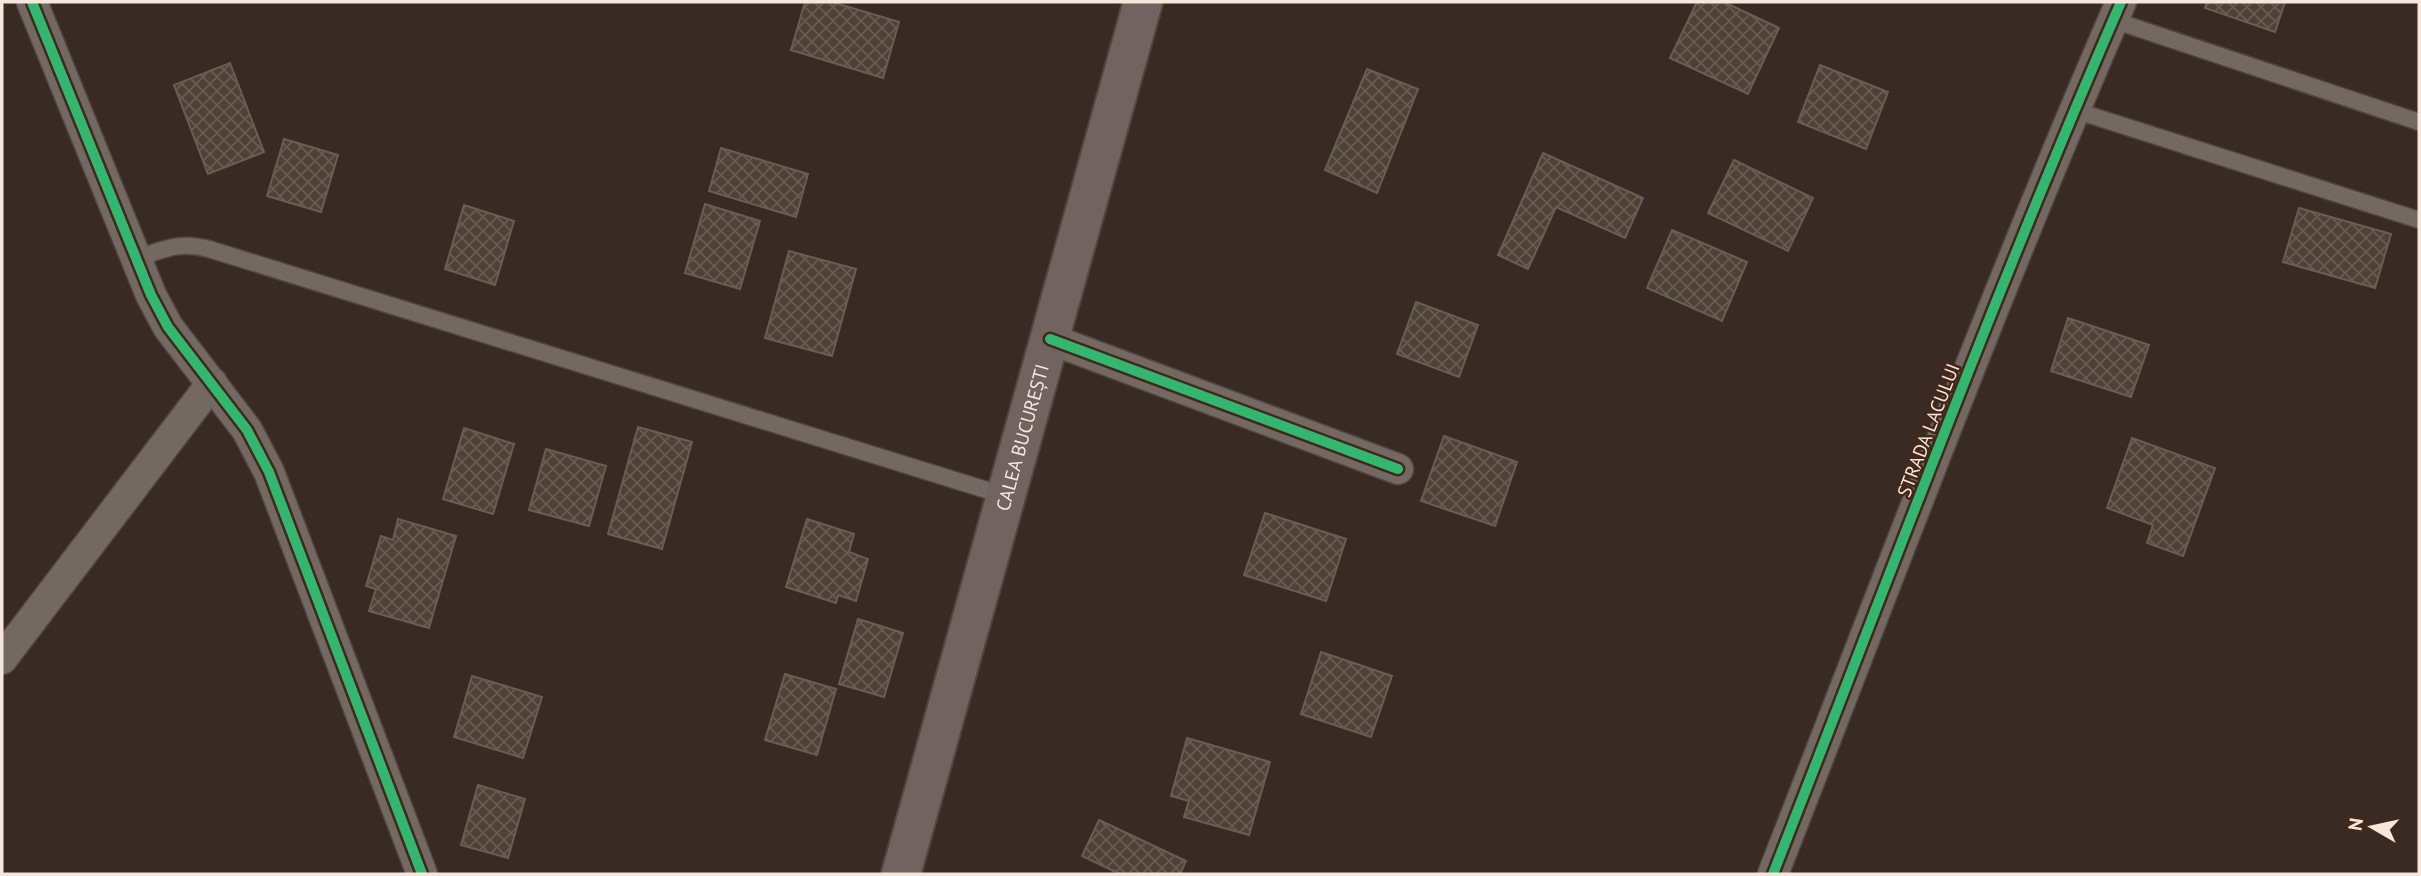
<svg xmlns="http://www.w3.org/2000/svg" width="2421" height="876" viewBox="0 0 2421 876" font-family="'PT Sans',sans-serif">
<style>
.building{fill:url(#building-cross-hatch);stroke:#695e56;stroke-width:2}
.lines{fill:none;stroke-linecap:round;stroke-linejoin:round}
.lane-casing{stroke:#524640;stroke-width:19}
.street-casing{stroke:#524640;stroke-width:33}
.secondary-casing{stroke:#524640;stroke-width:42}
.lane{stroke:#736862;stroke-width:16}
.street{stroke:#736862;stroke-width:30}
.secondary{stroke:#706360;stroke-width:38}
.cycleway-casing{stroke:#42281a;stroke-width:15}
.cycleway{stroke:#33b770;stroke-width:10}
.labels{text-anchor:middle;dominant-baseline:central;stroke-width:5;stroke-linejoin:round;paint-order:stroke}
.street-label{font-size:19px;fill:#f7e6dc;stroke:#42281a}
</style>
<defs>
<pattern id="building-cross-hatch" width="8" height="8" patternUnits="userSpaceOnUse" patternTransform="scale(1.75)"><rect width="8" height="8" fill="#4e4135"/><path d="M0 0l8 8M0 8l8-8" fill="none" stroke="#685c52"/></pattern>
</defs>
<rect width="100%" height="100%" fill="#392b23"/>
<!-- building -->
<g class="building">
<polygon points="805,2 832,2 899,22 883,78 791,50"/>
<polygon points="1697,2 1724,2 1779,28 1748,94 1670,58"/>
<polygon points="2207,2 2285,2 2275,32 2205,8"/>
<polygon points="230,63 264,152 208,174 174,85"/>
<polygon points="1820,65 1888,92 1866,149 1798,122"/>
<polygon points="1367,69 1418,89 1377,193 1325,170"/>
<polygon points="284,139 338,155 321,212 267,196"/>
<polygon points="721,148 808,174 796,217 709,191"/>
<polygon points="1543,153 1643,198 1625,238 1556,207 1528,269 1498,255"/>
<polygon points="1734,160 1813,198 1788,251 1708,213"/>
<polygon points="705,204 760,221 740,289 685,273"/>
<polygon points="464,205 514,221 495,285 445,269"/>
<polygon points="2299,208 2391,234 2375,288 2283,262"/>
<polygon points="1672,230 1747,262 1722,321 1647,288"/>
<polygon points="789,251 856,269 832,356 765,338"/>
<polygon points="1416,302 1478,325 1459,377 1397,354"/>
<polygon points="2068,318 2149,345 2131,397 2051,371"/>
<polygon points="638,427 692,442 662,549 608,534"/>
<polygon points="464,428 514,444 493,514 443,499"/>
<polygon points="1444,436 1517,462 1495,526 1421,501"/>
<polygon points="2132,438 2215,468 2183,556 2147,543 2153,525 2107,508"/>
<polygon points="546,449 606,466 589,526 529,510"/>
<polygon points="1265,513 1346,539 1326,601 1244,575"/>
<polygon points="398,519 456,536 429,628 369,611 376,589 366,586 381,536 393,540"/>
<polygon points="807,519 854,534 849,552 868,559 856,601 838,595 836,603 786,587"/>
<polygon points="858,619 903,633 884,697 839,684"/>
<polygon points="1321,652 1392,676 1371,737 1301,714"/>
<polygon points="785,674 836,689 817,755 765,740"/>
<polygon points="472,676 542,697 523,758 454,737"/>
<polygon points="1187,738 1270,762 1249,835 1184,817 1189,801 1171,796"/>
<polygon points="478,785 525,799 508,858 461,845"/>
<polygon points="1099,820 1186,861 1180,874 1120,874 1082,856"/>
</g>
<g class="lines">
<!-- lane casing -->
<g class="lane-casing">
<g id="lane">
<polyline points="2113,20 2419,122"/>
<polyline points="2074,110 2419,220"/>
<path d="M137 258C165 249 179 241 209 249L1006 496"/>
</g>
</g>
<!-- street casing -->
<g class="street-casing">
<g id="street">
<polyline points="32,2 151,295 168,327 247,430 269,472 422,874"/>
<polyline points="1050,339 1398,469"/>
<polyline points="2,659 212,383"/>
<path d="M1773 874C1887 583 1996 289 2121 2"/>
</g>
</g>
<!-- secondary casing -->
<g class="secondary-casing">
<g id="secondary">
<path id="s1" d="M901 874 1143 2"/>
</g>
</g>
<!-- lane -->
<use href="#lane" class="lane"/>
<!-- street -->
<use href="#street" class="street"/>
<!-- secondary -->
<use href="#secondary" class="secondary"/>
<!-- cycleway casing -->
<g class="cycleway-casing">
<g id="cycleway">
<polyline points="32,2 151,295 168,327 247,430 269,472 422,874"/>
<polyline points="1050,339 1398,469"/>
<path d="M1773 874C1887 583 1996 289 2121 2"/>
</g>
</g>
<!-- cycleway -->
<use href="#cycleway" class="cycleway"/>
</g>
<g class="labels">
<!-- street labels -->
<g class="street-label">
<text transform="translate(1928 430) rotate(-69)">STRADA LACULUI</text>
<text stroke="none"><textPath href="#s1" startOffset="453">CALEA BUCUREȘTI</textPath></text>
</g>
</g>
<!-- border -->
<rect width="2421" height="876" fill="none" stroke="#f7e6dc" stroke-width="7"/>
<!-- north arrow -->
<g transform="translate(2372 827) rotate(279)" stroke="#42281a" stroke-width="5" paint-order="stroke">
<path d="M0-5L12 26L0 18L-12 26Z" fill="#f7e6dc"/>
<text y="-10" font-size="19" font-weight="bold" text-anchor="middle" fill="#f7e6dc">N</text>
</g>
</svg>
